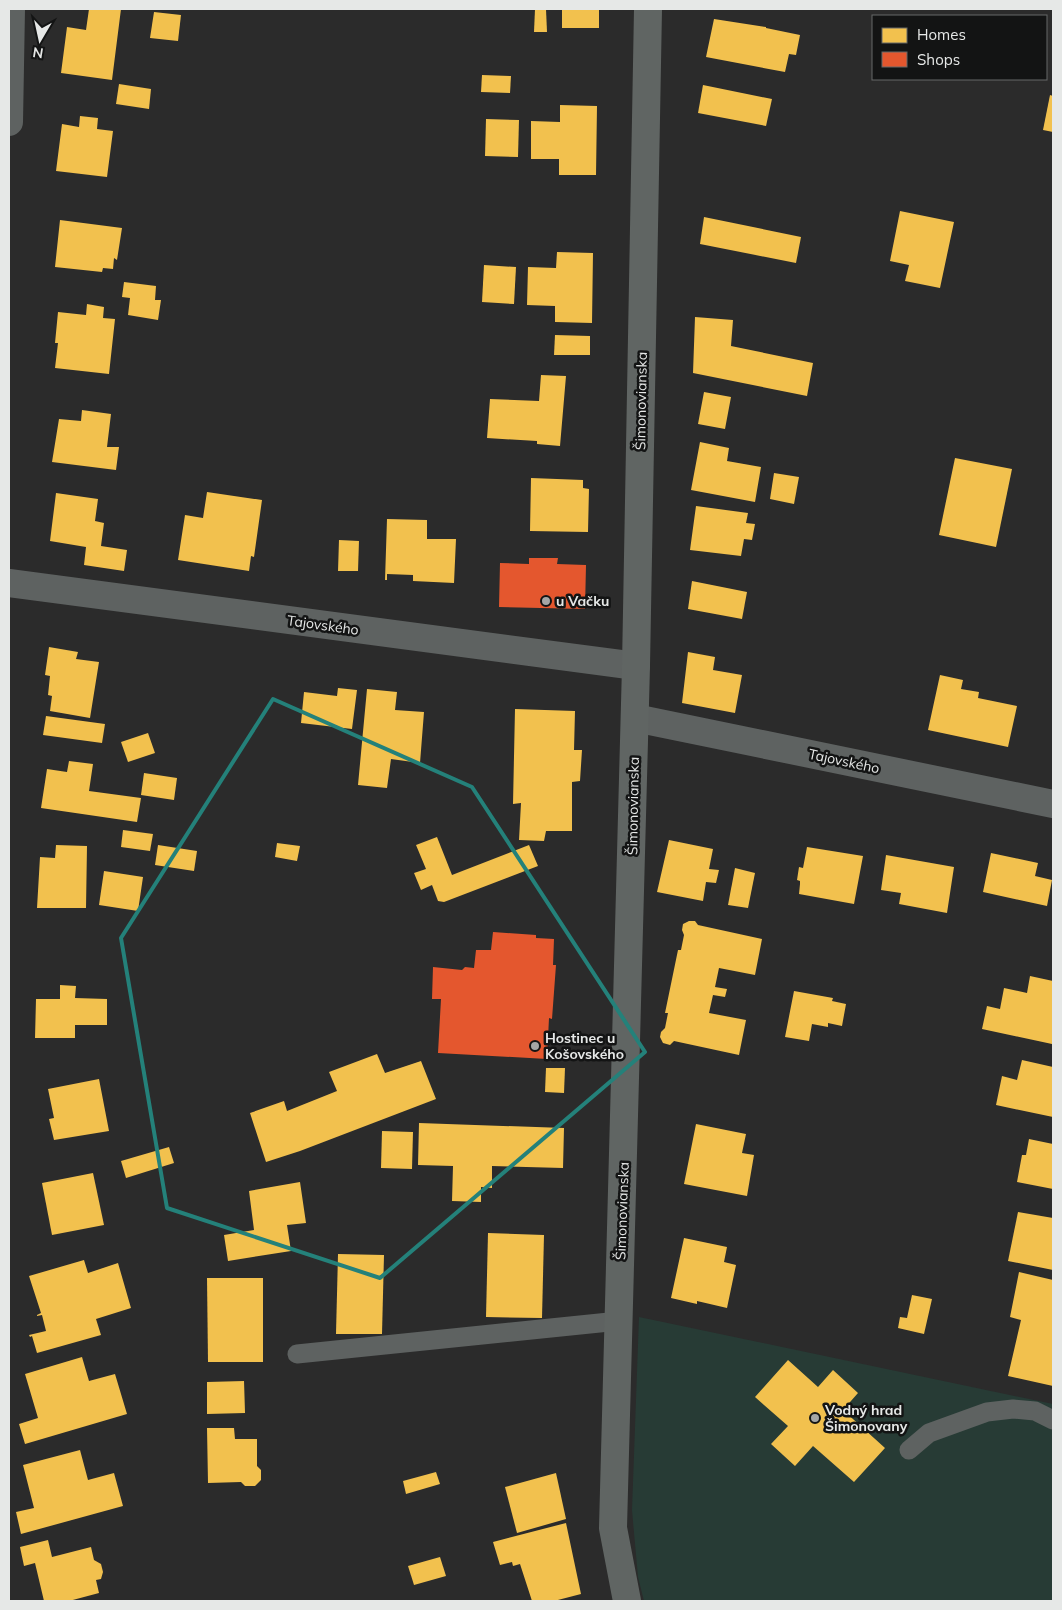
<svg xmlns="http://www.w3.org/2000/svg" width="1062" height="1610" viewBox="0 0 1062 1610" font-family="Mulish,sans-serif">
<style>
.green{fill:#273b35}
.homes{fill:#f2c14e}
.shops{fill:#e4572e}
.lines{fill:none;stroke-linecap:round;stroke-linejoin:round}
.lane{stroke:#5e6261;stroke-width:19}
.street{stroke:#5e6261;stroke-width:28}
.secondary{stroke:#606563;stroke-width:28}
.marked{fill:none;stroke:#24817a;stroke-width:4;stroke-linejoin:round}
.poi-dot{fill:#a5a6a5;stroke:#131414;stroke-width:2}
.labels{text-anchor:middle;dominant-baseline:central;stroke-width:5;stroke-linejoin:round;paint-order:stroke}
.street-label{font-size:14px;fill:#e6e8e7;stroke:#131414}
.poi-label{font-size:14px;font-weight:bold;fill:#e6e8e7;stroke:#131414;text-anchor:start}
</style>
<rect width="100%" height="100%" fill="#2b2b2b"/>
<!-- green -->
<polygon class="green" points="639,1317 1053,1404 1053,1601 644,1601 638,1577 632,1510"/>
<!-- homes -->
<g class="homes">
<polygon points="89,9 121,9 112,80 61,73 67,27 86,30"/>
<polygon points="535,9 546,9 547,32 534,32"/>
<rect x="562" y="9" width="37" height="19"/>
<polygon points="154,12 181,15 178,41 150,38"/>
<polygon points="714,19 766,27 766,28 800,35 796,55 789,54 785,72 706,57"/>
<polygon points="482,75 511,76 510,93 481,92"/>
<polygon points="119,84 151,89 149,109 116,104"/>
<polygon points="703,85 772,99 766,126 698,113"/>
<polygon points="1050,95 1053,96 1053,132 1043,130"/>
<polygon points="560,105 597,106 596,175 559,175 559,159 531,159 531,121 560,122"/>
<polygon points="80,116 98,118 97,129 113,131 107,177 56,171 62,124 79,127"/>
<polygon points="486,119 519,120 518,157 485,156"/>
<polygon points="900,211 954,222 940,288 905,281 909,265 890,261"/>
<polygon points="704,217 801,237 796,263 700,244"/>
<polygon points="60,220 122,228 117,260 114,258 113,269 103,268 102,272 55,267"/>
<polygon points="557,252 593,253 592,323 555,322 555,306 527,305 528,267 556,268"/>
<polygon points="484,265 516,267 514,304 482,302"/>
<polygon points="124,282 156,286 155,300 161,300 158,320 128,315 130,298 122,297"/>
<polygon points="87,304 104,307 103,318 115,319 109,374 55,368 58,343 55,343 58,312 86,315"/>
<polygon points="695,317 733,320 731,346 813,363 807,396 693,373"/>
<polygon points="555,335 590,336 590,355 554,355"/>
<polygon points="541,375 566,376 560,446 537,444 537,441 487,438 490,399 539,401"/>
<polygon points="704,392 731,397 725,429 698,424"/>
<polygon points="82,410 111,414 107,447 119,447 116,470 52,462 59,419 81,421"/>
<polygon points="700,442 729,448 727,461 761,467 755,502 691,490"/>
<polygon points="955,458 1012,469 996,547 939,535"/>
<polygon points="774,473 799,477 794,504 770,499"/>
<polygon points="531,478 583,480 583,488 589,489 588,532 530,531"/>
<polygon points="207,492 262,500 254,557 251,556 249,571 178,560 185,515 203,518"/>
<polygon points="56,493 98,499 95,521 104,523 101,546 127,550 124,571 84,565 86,547 50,541"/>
<polygon points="696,506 748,513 746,523 755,524 752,540 744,539 741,556 690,550"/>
<polygon points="387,519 427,520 427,539 456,539 454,583 413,581 413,575 387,574 387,580 385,580"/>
<polygon points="339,540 359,541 358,571 338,571"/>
<polygon points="692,581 747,592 742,619 688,609"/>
<polygon points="49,647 78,652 76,659 99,662 90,718 50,711 52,696 48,695 50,676 45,675"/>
<polygon points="688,652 715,657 713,670 742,675 735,713 682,703"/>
<polygon points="940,675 963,680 961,689 979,692 978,698 1017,706 1008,747 928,730"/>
<polygon points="338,688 357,690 352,729 301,723 304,692 337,696"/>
<polygon points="367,689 397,692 395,710 424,712 420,763 391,759 387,788 358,785"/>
<polygon points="515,709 575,711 574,750 582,750 580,781 572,782 572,831 546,831 544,841 519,840 521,803 513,804"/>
<polygon points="46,716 105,724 102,743 43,735"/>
<polygon points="148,733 155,753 128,762 121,742"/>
<polygon points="69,761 93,764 89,791 141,798 137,822 41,808 47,769 67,772"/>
<polygon points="144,773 177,778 174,800 141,795"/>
<polygon points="123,830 153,834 150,851 121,847"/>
<polygon points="437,837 452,875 529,845 538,866 444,902 438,901 432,885 421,890 414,873 426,869 416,845"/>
<polygon points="669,840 713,849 709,869 719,870 716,883 706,882 703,901 657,892"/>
<polygon points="277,843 300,846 297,861 275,857"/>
<polygon points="56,845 87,846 86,908 37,908 40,857 55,858"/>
<polygon points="158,845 197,851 194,871 155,865"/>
<polygon points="807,847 863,856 854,904 799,894 800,884 800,881 797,880 799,867 803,868"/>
<polygon points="991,853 1038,863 1035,876 1052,880 1047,906 983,892"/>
<polygon points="886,855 954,867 947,913 899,904 901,893 881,890"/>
<polygon points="735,868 755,873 748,908 728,905"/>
<polygon points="104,871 143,877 138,911 99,905"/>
<polygon points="689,921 695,921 698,925 762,939 755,975 719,968 715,987 727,989 725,997 713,995 709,1013 746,1020 739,1055 674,1041 670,1045 663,1043 660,1037 661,1032 665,1028 668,1013 665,1013 678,950 681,950 684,935 682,930 683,924"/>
<polygon points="1030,976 1053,981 1052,1044 982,1029 987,1006 1000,1009 1004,988 1027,993"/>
<polygon points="60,985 76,986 75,998 107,999 107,1025 75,1025 75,1038 35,1038 36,999 60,999"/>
<polygon points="794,991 833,998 832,1001 846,1004 842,1026 828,1023 828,1027 812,1024 809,1041 785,1037"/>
<polygon points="377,1054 385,1073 421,1061 436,1099 300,1151 266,1162 250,1113 284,1101 287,1111 337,1091 329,1072"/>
<polygon points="1022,1060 1053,1067 1053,1117 996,1105 1002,1076 1017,1080"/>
<polygon points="546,1068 565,1068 564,1093 545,1092"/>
<polygon points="99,1079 109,1131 54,1140 49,1119 54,1118 48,1089"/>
<polygon points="419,1123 564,1128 563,1168 492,1166 492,1188 481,1187 481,1202 452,1201 453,1166 418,1165"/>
<polygon points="696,1124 746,1134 742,1153 754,1155 747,1196 684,1184"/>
<polygon points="382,1131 413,1132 412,1169 381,1168"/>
<polygon points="1029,1139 1053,1144 1053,1189 1017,1182 1022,1155 1026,1155"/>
<polygon points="169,1147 174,1163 126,1178 121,1161"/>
<polygon points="93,1173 104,1225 52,1235 42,1183"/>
<polygon points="300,1182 306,1223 287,1225 291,1251 228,1261 224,1235 254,1230 249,1191"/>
<polygon points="1018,1212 1053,1218 1053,1270 1008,1261"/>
<polygon points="488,1233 544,1235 542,1318 486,1317"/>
<polygon points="684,1238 727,1247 724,1262 736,1265 727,1308 697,1301 697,1304 671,1298"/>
<polygon points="338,1254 384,1255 382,1334 336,1334"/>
<polygon points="84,1260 88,1273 118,1263 131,1308 96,1319 101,1335 37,1353 32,1336 30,1337 29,1335 46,1331 42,1315 37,1316 37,1315 41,1313 29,1276"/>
<polygon points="1019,1272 1053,1280 1053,1386 1008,1376 1021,1320 1010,1317"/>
<polygon points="207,1278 263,1278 263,1362 208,1362"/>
<polygon points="912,1295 932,1299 924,1334 898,1328 900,1317 907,1318"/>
<polygon points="82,1357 89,1381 115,1374 127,1414 25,1444 19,1424 38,1418 25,1374"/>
<polygon points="788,1360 818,1387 833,1370 858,1393 843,1410 885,1448 854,1482 813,1446 795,1466 771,1444 788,1426 755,1397"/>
<polygon points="244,1381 245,1413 207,1414 207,1382"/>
<polygon points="207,1428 234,1428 235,1439 257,1439 257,1466 261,1470 261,1480 255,1486 245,1486 241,1482 208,1483"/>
<polygon points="80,1450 88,1480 114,1473 123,1506 21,1534 16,1512 34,1508 23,1465"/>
<polygon points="436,1472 440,1484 406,1494 403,1481"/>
<polygon points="556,1473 566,1519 517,1533 505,1487"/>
<polygon points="566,1523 581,1594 554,1601 532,1601 520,1564 513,1566 512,1562 500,1565 493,1542"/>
<polygon points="48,1540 52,1557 91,1547 94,1560 101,1564 103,1572 101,1579 96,1580 99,1593 69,1601 44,1601 35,1563 24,1566 20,1547"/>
<polygon points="440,1557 446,1576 414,1585 408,1566"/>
</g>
<!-- shops -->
<g class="shops">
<polygon points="529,558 558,558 557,564 586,565 585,609 499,607 500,563 529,564"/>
<polygon points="493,932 536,935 536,938 554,939 553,965 556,965 552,1019 549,1018 547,1059 438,1053 441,999 432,999 433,967 462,970 465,967 474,968 476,950 491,950"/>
</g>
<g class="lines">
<!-- lane -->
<g class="lane">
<polyline points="297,1354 619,1321"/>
<polyline points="909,1450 929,1433 987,1412 1013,1409 1035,1411 1053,1420"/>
</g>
<!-- street -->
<g class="street">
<polyline points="9,122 11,9"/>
<polyline points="9,583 636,666"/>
<polyline points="635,718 1053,804"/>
</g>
<!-- secondary -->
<polyline class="secondary" points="627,1601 613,1528 636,666 648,9"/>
</g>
<!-- marked area -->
<path class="marked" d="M273 699 472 787 645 1052 380 1278 167 1208 121 938Z"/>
<!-- markers -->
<g class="poi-dot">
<circle cx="546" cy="601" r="5"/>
<circle cx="535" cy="1046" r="5"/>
<circle cx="815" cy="1418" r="5"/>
</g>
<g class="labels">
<!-- street labels -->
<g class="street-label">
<text transform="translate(641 401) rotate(-89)">Šimonovianska</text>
<text transform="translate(323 625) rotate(8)">Tajovského</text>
<text transform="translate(844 761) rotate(12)">Tajovského</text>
<text transform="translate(633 806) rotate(-89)">Šimonovianska</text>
<text transform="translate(622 1211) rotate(-88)">Šimonovianska</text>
</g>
<!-- poi labels -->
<g class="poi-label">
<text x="556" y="601">u Vačku</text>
<text x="545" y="1038">Hostinec u<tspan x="545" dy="16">Košovského</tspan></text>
<text x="825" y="1410">Vodný hrad<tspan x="825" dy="16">Šimonovany</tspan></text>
</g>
</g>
<!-- border -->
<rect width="1062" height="1610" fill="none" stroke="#e6e8e7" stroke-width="20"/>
<!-- legend -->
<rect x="872" y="15" width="175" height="65" fill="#131414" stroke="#676968"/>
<rect x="882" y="28" width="25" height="15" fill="#f2c14e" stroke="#676968"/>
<text x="917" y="40" font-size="15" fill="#e6e8e7">Homes</text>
<rect x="882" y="52" width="25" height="15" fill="#e4572e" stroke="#676968"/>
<text x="917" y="65" font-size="15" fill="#e6e8e7">Shops</text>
<!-- north arrow -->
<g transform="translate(40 40) rotate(189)" stroke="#131414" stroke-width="4" paint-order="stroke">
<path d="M0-4L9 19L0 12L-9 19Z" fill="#e6e8e7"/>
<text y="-8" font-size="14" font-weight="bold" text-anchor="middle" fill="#e6e8e7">N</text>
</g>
</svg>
